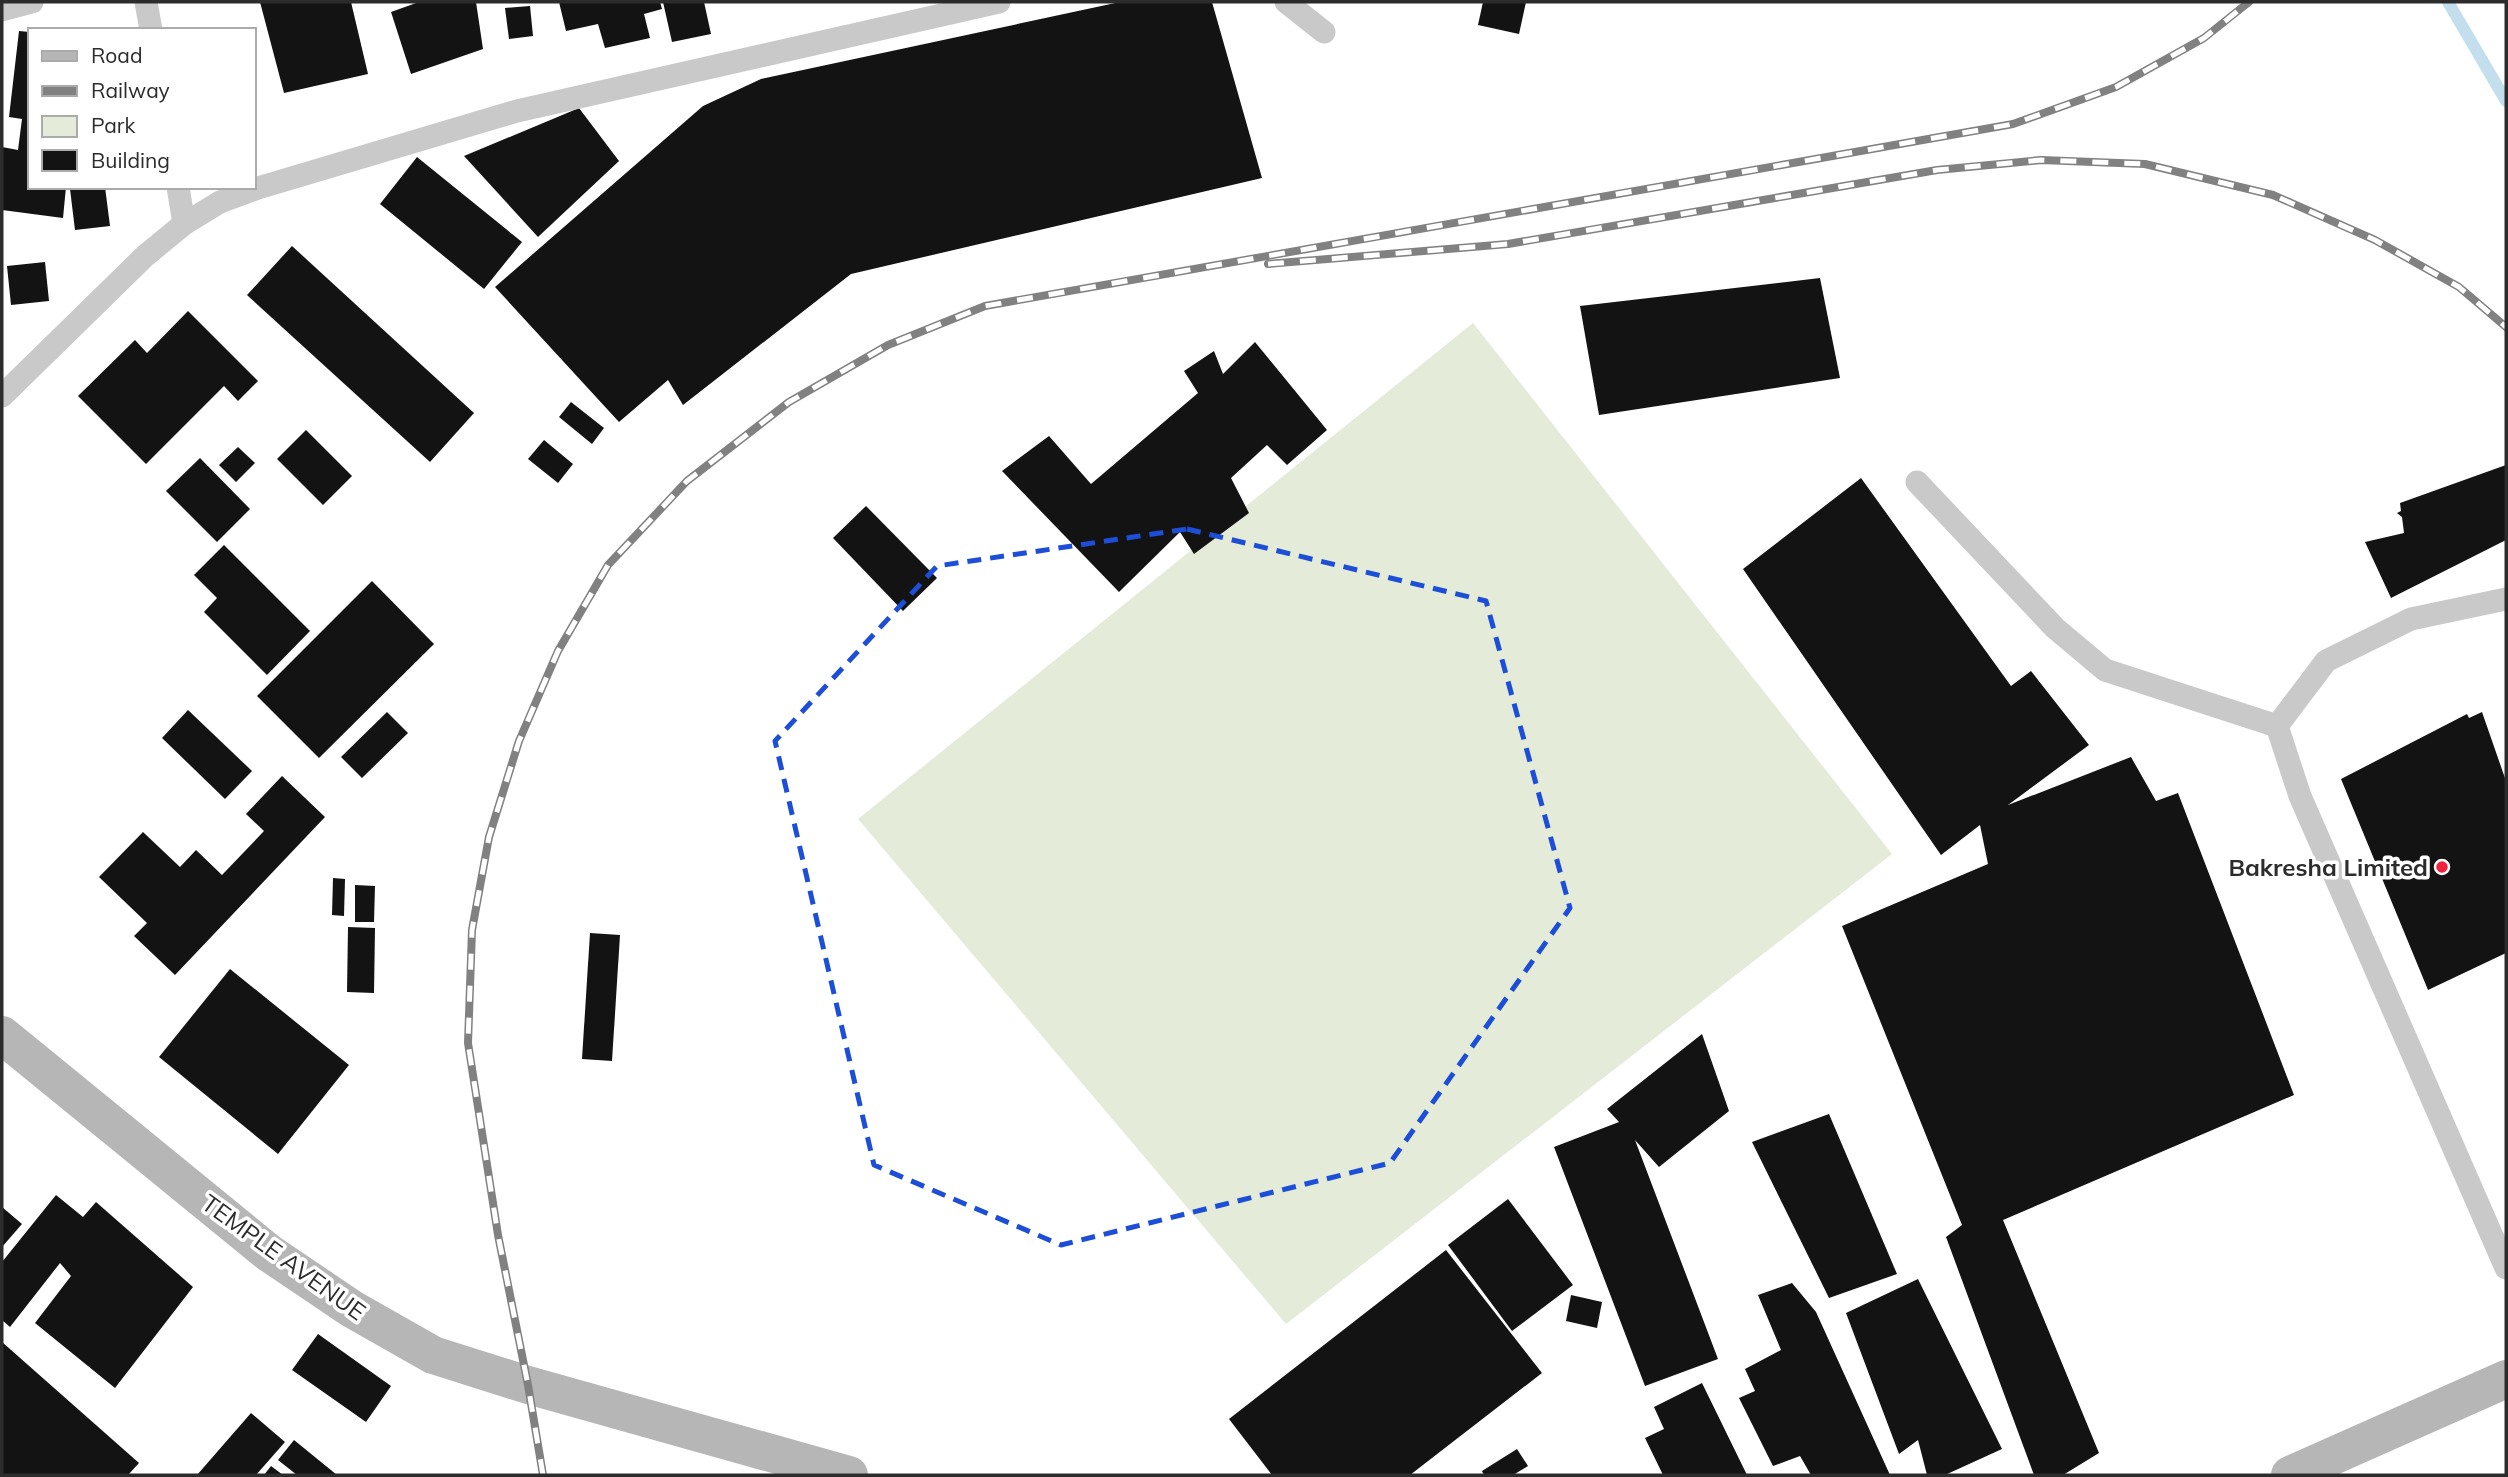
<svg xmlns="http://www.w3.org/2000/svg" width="2508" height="1477" viewBox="0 0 2508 1477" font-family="Mulish,sans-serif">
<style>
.green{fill:#e4ebd8}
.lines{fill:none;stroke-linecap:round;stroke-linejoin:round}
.stream{stroke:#c3dfed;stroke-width:12}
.building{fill:#131313}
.lane{stroke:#c9c9c9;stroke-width:23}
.secondary{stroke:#b6b6b6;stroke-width:38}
.rail-casing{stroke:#818181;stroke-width:8}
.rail{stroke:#fff;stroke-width:5;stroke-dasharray:16;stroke-linecap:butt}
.marked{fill:none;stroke:#1d4ed8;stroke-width:5;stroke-dasharray:14 9;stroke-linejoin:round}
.poi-dot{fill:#ef233e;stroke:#fff;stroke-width:2.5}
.labels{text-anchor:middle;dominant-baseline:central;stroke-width:7;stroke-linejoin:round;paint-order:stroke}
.poi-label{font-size:24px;font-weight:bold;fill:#2c2c2c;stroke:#fff;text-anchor:end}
.street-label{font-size:24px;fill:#2c2c2c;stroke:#fff}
</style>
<rect width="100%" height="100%" fill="#fff"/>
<!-- green -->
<polygon class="green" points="1473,323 1892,854 1286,1324 858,819"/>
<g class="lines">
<!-- stream -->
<polyline class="stream" points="2448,2 2506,101"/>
</g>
<!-- building -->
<g class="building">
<polygon points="260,2 351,2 368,74 284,93"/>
<polygon points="419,2 476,2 483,49 411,74 391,12"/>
<polygon points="559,2 660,2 662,9 644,14 650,38 605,48 598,24 566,31"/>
<polygon points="663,2 704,2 711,34 672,42"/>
<polygon points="1120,2 1212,2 1262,178 851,274 683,405 668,380 619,422 495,287 703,106 761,79"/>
<polygon points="1483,2 1526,2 1519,34 1478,25"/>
<polygon points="530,6 533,36 509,39 505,8"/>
<polygon points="19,31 30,32 30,187 66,187 63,218 2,210 2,147 18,150 22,119 9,117"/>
<polygon points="579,108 619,161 538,237 464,156"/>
<polygon points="417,157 522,242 484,289 380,204"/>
<polygon points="86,187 105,187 110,226 75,230 70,189"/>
<polygon points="292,246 474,413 430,462 247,295"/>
<polygon points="45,262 49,301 11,305 7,266"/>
<polygon points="1820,278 1840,378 1599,415 1580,306"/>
<polygon points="188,311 258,381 238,401 224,386 146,464 78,396 135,340 147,353"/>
<polygon points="1255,342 1327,430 1287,465 1267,445 1231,478 1249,513 1194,554 1180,532 1119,592 1002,471 1049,436 1091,484 1198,393 1184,371 1214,351 1223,374"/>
<polygon points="571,402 604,428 592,444 559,417"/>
<polygon points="306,430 352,476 323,505 277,459"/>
<polygon points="544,440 573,464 558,483 528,459"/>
<polygon points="238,447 255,463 236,482 219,465"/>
<polygon points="200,458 250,509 217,542 166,491"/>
<polygon points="2506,465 2506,540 2391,598 2365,542 2404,533 2402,517 2397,513 2401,511 2400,503"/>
<polygon points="1861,478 2011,686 2031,671 2089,745 2008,805 2131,757 2156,801 2178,793 2294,1095 2003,1220 2099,1453 2063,1475 2034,1475 1946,1237 1962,1225 1842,926 1988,864 1980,825 1941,855 1743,569"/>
<polygon points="866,506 937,578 903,611 833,538"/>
<polygon points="224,545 310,631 267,675 204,612 217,598 194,575"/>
<polygon points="372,581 434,644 319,758 257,696"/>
<polygon points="188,710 252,771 225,799 162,738"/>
<polygon points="387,712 408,733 362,778 341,757"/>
<polygon points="2482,712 2506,781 2506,953 2428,990 2341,779 2467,714 2469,718"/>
<polygon points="282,776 325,817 175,975 134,936 147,923 99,877 143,832 180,867 196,850 222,875 264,831 246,814"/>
<polygon points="333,878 345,879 344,916 332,915"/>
<polygon points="355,885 375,886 374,922 355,922"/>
<polygon points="348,927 375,928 374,993 347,992"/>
<polygon points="590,933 620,935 612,1061 582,1059"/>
<polygon points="230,969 349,1065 278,1154 159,1057"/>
<polygon points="1702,1034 1729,1111 1659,1167 1635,1140 1718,1359 1645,1386 1554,1147 1619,1122 1607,1109"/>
<polygon points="1829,1114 1897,1274 1829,1298 1752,1142"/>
<polygon points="56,1195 83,1217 96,1202 193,1287 115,1388 35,1323 71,1276 60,1263 10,1327 2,1320 2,1262"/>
<polygon points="1508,1199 1573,1285 1512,1331 1448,1245"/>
<polygon points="2,1207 22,1224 2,1247"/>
<polygon points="1446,1250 1542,1373 1410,1475 1272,1475 1229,1419"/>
<polygon points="1918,1279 2002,1449 1945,1475 1927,1475 1918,1440 1899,1454 1846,1313"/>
<polygon points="1792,1283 1816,1312 1890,1475 1811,1475 1800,1456 1773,1466 1739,1398 1755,1391 1745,1369 1781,1350 1758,1295"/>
<polygon points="1571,1295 1602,1302 1597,1328 1566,1321"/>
<polygon points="318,1334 391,1386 366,1422 292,1370"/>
<polygon points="2,1342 139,1463 128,1475 2,1475"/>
<polygon points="1702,1383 1747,1475 1663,1475 1645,1438 1664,1429 1654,1407"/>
<polygon points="251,1413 285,1442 256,1475 197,1475"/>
<polygon points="294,1440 337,1475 297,1475 278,1460"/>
<polygon points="1517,1449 1528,1466 1513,1475 1484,1475 1482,1471"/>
<polygon points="271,1466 283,1475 264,1475"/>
</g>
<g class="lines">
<!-- lane -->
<g class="lane">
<polyline points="146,2 151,30"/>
<polyline points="1286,2 1324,32"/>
<polyline points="2,10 32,2"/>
<polyline points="178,187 184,224"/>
<polyline points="2,396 145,256 184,224 220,202 258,188 517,111 999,2"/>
<polyline points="1917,482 2055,628 2105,670 2277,726"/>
<polyline points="2506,599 2411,619 2326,661 2277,726 2300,796 2506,1268"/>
</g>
<!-- secondary -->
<g class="secondary">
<polyline points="2,1035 269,1253 352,1309 433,1355 528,1385 849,1475"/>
<polyline points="2290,1475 2506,1379"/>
</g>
<!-- rail casing -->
<g class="rail-casing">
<g id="rail">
<polyline points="1268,264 1508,244 1937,170 2041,160 2145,164 2273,195 2375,240 2459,287 2506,327"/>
<polyline points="543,1475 528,1385 498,1235 468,1043 472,930 489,837 519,741 558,651 608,565 687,481 789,402 888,345 985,306 2013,124 2116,87 2204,38 2249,2"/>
</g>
</g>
<!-- rail -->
<use href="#rail" class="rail"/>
</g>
<!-- marked area -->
<path class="marked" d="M1187 529 1486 601 1570 908 1390 1163 1061 1245 874 1165 775 741 937 566Z"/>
<!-- markers -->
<circle class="poi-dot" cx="2442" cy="867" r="7"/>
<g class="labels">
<!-- poi labels -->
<g class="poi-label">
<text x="2428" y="867">Bakresha Limited</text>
</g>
<!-- street labels -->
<g class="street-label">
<text transform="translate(284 1257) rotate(36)">TEMPLE AVENUE</text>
</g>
</g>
<!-- border -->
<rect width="2508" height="1477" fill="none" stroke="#2c2c2c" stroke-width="7"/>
<!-- legend -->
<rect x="28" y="28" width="228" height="161" fill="#ffffff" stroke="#ababab" stroke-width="2"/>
<rect x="42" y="51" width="35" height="10" fill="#b6b6b6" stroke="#ababab" stroke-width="2"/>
<text x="91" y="63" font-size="21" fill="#2c2c2c">Road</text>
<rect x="42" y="86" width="35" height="10" fill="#818181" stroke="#ababab" stroke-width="2"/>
<text x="91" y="98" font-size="21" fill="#2c2c2c">Railway</text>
<rect x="42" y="116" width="35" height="21" fill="#e4ebd8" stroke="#ababab" stroke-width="2"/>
<text x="91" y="133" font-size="21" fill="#2c2c2c">Park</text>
<rect x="42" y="150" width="35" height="21" fill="#131313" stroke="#ababab" stroke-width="2"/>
<text x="91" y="168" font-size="21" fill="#2c2c2c">Building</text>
</svg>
